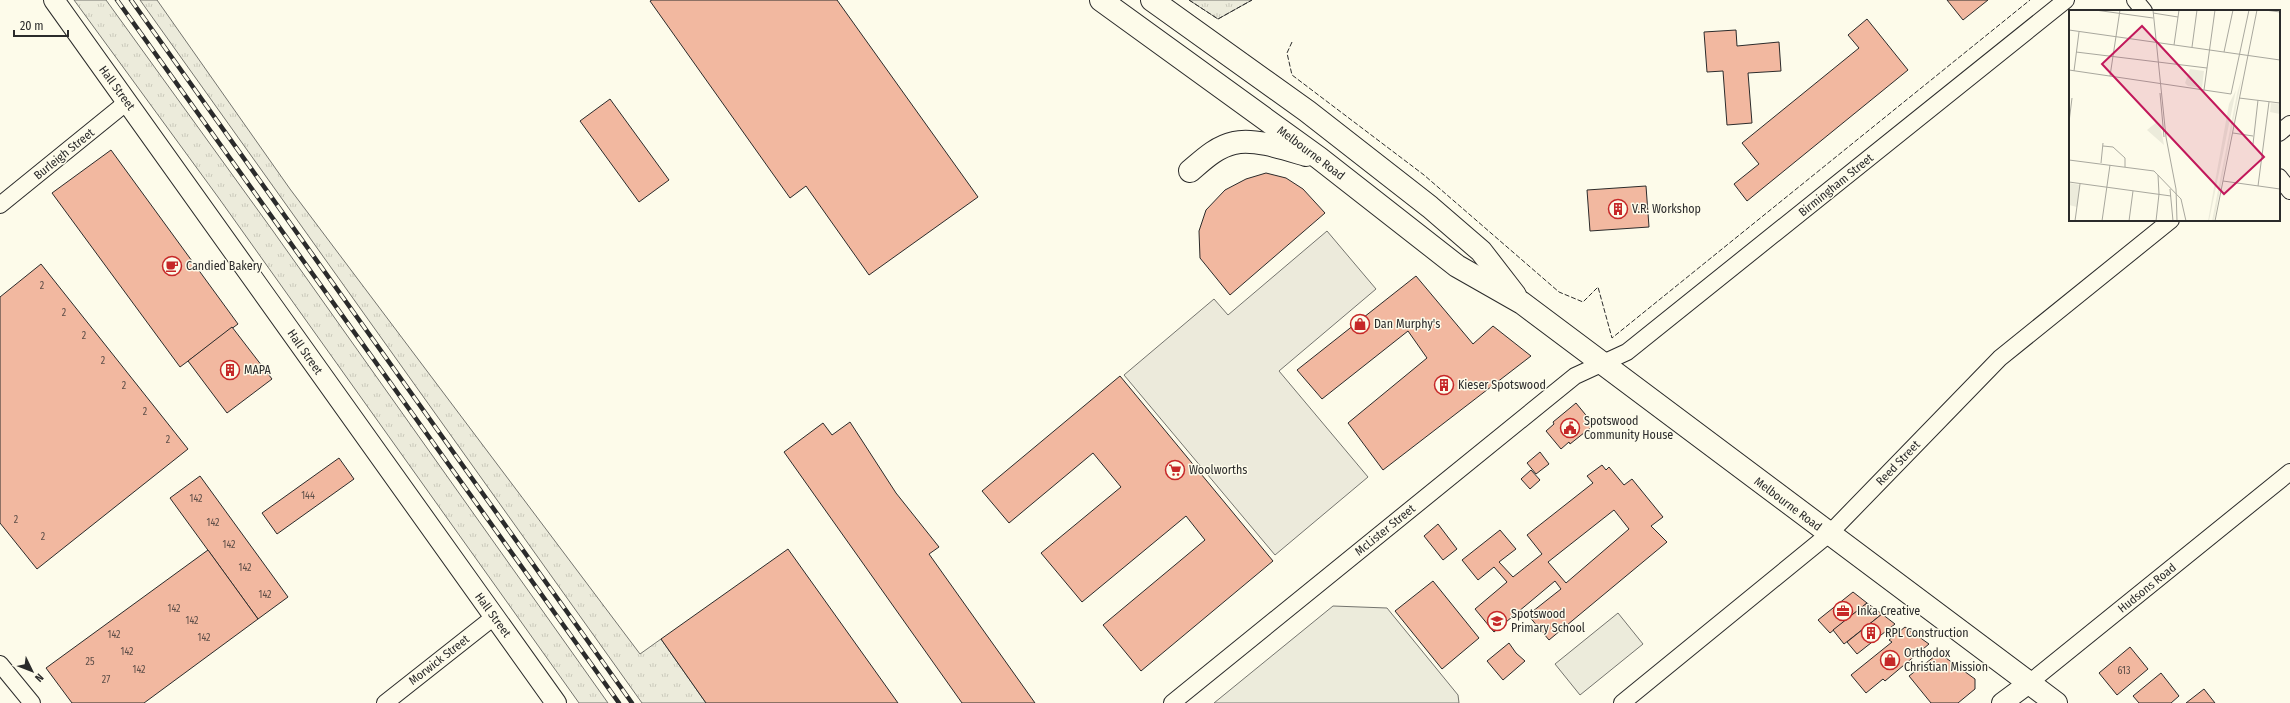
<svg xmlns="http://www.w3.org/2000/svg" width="2290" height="703" viewBox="0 0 2290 703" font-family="'Fira Sans Condensed',sans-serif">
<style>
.grass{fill:url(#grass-tufts);stroke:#74746e}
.park{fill:#ecebdb;stroke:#74746e}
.parking{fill:#eceadb;stroke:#74746e}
.building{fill:#f2b8a0;stroke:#2b2b2b;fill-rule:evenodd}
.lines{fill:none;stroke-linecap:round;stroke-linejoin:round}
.minor-casing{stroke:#2b2b2b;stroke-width:18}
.tertiary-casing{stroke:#2b2b2b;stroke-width:22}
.primary-casing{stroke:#2b2b2b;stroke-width:24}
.minor{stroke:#fdfbea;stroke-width:16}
.tertiary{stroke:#fdfbea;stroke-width:20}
.primary{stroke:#fdfbea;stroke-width:22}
.rail-casing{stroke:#2b2b2b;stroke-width:4.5}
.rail{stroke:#fdfbea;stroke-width:3;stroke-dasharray:9;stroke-linecap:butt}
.fence{stroke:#2b2b2b;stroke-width:1;stroke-dasharray:5 2;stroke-linecap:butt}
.labels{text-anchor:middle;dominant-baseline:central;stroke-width:3;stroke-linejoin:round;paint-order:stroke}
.number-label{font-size:10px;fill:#5d4e48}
.street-label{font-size:12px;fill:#2b2b2b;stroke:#fdfbea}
.poi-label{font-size:12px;fill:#2b2b2b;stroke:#fdfbea;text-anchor:start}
.inset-road{fill:none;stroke:#a9a89e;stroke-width:1}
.view{fill:#c2185b;fill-opacity:0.15;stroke:#c2185b;stroke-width:2}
.inset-edge{fill:none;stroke:#2b2b2b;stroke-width:2}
</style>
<defs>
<pattern id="grass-tufts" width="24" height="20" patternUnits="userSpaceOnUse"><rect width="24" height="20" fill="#ecebdb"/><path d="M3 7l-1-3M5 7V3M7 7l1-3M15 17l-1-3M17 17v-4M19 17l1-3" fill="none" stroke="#cbcabc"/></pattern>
</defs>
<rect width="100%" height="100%" fill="#fdfbea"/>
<!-- grass -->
<g class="grass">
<polygon points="74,0 106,0 273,231 608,703 579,703 218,197"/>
<polygon points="140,0 157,0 290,189 640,654 661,639 706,703 642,703"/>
<polygon points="1189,0 1252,0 1218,19"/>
</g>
<!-- park -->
<g class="park">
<polygon points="1333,606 1387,608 1458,695 1459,703 1214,703"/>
<polygon points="1618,613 1643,644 1580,695 1555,664"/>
</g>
<!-- parking -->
<polygon class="parking" points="1327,231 1376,289 1279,371 1368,477 1275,555 1124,375 1214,299 1228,315"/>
<!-- building -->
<g class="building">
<polygon points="652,0 837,0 978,197 869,275 806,186 790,198 650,1"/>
<polygon points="1947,0 1988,0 1963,20"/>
<polygon points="1867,19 1908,70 1747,201 1734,184 1759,164 1742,143 1859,48 1848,35"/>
<polygon points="1736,30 1737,46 1779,42 1781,71 1748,73 1752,123 1727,125 1723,71 1707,72 1704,32"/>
<polygon points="610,99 669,180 639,202 580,121"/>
<polygon points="111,150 238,324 180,367 52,193"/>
<polygon points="1266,173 1286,178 1303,189 1325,213 1230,295 1200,258 1199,231 1206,210 1225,190 1246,179"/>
<polygon points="1646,186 1649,227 1590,231 1587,190"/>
<polygon points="41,264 188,449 37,569 0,523 0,297"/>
<polygon points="1416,276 1473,344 1493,326 1531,356 1383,470 1348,423 1427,358 1408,331 1322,399 1297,370"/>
<polygon points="232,327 272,379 227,413 188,361"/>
<polygon points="1120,376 1273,561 1141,671 1103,625 1205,540 1186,516 1082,602 1041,553 1121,487 1093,453 1009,523 982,491"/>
<polygon points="1576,403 1594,425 1570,444 1569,442 1561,449 1546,431 1554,424 1553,422"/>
<polygon points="850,422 896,493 939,547 929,554 1035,703 962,703 784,452 823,423 832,435"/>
<polygon points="1540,452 1549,464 1536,474 1527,463"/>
<polygon points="339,458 354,479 277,534 262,513"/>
<path d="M1602 465 1606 470 1609 467 1624 485 1632 479 1663 517 1651 526 1667 542 1549 640 1528 615 1561 589 1555 581 1494 632 1475 609 1507 582 1494 567 1478 580 1462 560 1500 530 1516 549 1499 562 1513 577 1542 554 1527 535 1593 483 1587 476ZM1614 510 1629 529 1566 583 1548 562Z"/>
<polygon points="1531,470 1540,480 1530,489 1521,479"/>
<polygon points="200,476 288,597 258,619 170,498"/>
<polygon points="1438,524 1457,549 1443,560 1424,536"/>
<polygon points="788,549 898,703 706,703 661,639"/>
<polygon points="208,550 258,619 144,703 72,703 46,668"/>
<polygon points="1433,581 1479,638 1442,669 1395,611"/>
<polygon points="1853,592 1867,603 1830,633 1818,620"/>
<polygon points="1867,603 1882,614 1844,644 1833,630"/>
<polygon points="1882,614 1895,624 1857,654 1847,642"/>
<polygon points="1905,627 1929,644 1885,681 1883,679 1866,693 1851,675 1892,642 1889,640"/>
<polygon points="1509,643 1516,653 1525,661 1503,680 1487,661"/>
<polygon points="2130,647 2148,669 2117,695 2099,673"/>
<polygon points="1939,653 1975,679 1975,689 1958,703 1931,703 1909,676"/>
<polygon points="2161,673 2179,696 2171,703 2139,703 2133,696"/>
<polygon points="2204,689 2215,703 2186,703"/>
</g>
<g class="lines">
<!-- minor casing -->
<g class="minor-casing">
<g id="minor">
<polyline points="2135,0 2144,11"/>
<polyline points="2279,133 2290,124"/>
<polyline points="2279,177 2290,191"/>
<polyline points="0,205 127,102"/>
<polyline points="0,664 32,703"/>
<polyline points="2029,683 2290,472"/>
<polyline points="385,703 494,617"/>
<polyline points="1172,703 1575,376 1627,352 2066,0"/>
<polyline points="1622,703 1829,534 2000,358 2171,220"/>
</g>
</g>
<!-- tertiary casing -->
<g class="tertiary-casing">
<g id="tertiary">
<polyline points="54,0 556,703"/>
<polyline points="2002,703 2029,683"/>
</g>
</g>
<!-- primary casing -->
<g class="primary-casing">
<g id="primary">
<polyline points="1101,0 1319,158 1457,266 1522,303 2056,703"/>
<polyline points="1152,0 1307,111 1430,207 1481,251 1515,295"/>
<path d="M1190 171C1203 160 1216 147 1234 143 1254 138 1286 149 1306 155"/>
</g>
</g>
<!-- minor -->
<use href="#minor" class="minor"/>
<!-- tertiary -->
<use href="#tertiary" class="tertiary"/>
<!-- primary -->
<use href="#primary" class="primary"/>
<!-- rail casing -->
<g class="rail-casing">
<g id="rail">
<polyline points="117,0 619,703"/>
<polyline points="131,0 632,703"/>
</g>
</g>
<!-- rail -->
<use href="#rail" class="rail"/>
<!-- fence -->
<g class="fence">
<polyline points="1189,0 1218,19 1252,0"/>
<polyline points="1292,42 1287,53 1292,75 1424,175 1559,292 1583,302 1598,287 1612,338 2030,0"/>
</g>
</g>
<!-- icons -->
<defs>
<g id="building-ring" transform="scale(1)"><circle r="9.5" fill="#fdfbea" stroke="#c62828" stroke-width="1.5"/><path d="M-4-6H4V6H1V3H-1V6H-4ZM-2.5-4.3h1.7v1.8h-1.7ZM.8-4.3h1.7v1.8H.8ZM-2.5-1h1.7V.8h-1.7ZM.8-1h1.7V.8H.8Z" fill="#c62828"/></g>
<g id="cafe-ring" transform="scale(1)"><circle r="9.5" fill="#fdfbea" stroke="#c62828" stroke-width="1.5"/><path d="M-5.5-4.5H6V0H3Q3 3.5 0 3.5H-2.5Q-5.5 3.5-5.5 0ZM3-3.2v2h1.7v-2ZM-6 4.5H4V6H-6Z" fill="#c62828"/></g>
<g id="shop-ring" transform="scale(1)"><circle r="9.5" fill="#fdfbea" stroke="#c62828" stroke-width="1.5"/><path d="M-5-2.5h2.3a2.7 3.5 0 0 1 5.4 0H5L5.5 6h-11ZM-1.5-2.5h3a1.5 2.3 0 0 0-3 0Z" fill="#c62828"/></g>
<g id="civic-ring" transform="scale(1)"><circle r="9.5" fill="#fdfbea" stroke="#c62828" stroke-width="1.5"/><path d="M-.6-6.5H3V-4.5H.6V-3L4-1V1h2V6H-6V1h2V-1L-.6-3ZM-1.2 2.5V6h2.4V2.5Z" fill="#c62828"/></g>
<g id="supermarket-ring" transform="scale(1)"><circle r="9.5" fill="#fdfbea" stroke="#c62828" stroke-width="1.5"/><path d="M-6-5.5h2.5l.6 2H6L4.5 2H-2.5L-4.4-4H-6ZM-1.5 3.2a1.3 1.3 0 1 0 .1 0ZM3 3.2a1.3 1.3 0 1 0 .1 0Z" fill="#c62828"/></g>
<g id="office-ring" transform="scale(1)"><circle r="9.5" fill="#fdfbea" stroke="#c62828" stroke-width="1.5"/><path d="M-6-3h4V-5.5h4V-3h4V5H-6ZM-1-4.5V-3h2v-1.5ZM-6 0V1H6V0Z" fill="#c62828"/></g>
<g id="school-ring" transform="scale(1)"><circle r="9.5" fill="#fdfbea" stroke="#c62828" stroke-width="1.5"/><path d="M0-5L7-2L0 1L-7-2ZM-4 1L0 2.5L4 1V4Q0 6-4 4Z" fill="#c62828"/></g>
</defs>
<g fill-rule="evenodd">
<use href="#building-ring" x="1618" y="209"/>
<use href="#cafe-ring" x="172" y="266"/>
<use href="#shop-ring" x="1360" y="324"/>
<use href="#building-ring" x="230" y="370"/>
<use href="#building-ring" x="1444" y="385"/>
<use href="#civic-ring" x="1570" y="428"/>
<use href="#supermarket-ring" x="1175" y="470"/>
<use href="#office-ring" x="1843" y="611"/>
<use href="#school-ring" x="1497" y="621"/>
<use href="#building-ring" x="1871" y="633"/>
<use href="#shop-ring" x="1890" y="660"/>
</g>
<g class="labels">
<!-- number labels -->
<g class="number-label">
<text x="42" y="286">2</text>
<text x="64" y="313">2</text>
<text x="84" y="336">2</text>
<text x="103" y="361">2</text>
<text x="124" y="386">2</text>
<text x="145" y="412">2</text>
<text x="168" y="440">2</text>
<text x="308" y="496">144</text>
<text x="196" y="499">142</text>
<text x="16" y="520">2</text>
<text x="213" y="523">142</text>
<text x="43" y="537">2</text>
<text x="229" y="545">142</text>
<text x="245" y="568">142</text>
<text x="265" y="595">142</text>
<text x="174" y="609">142</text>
<text x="192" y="621">142</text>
<text x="114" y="635">142</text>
<text x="204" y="638">142</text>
<text x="127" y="652">142</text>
<text x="90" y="662">25</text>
<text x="139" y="670">142</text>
<text x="2124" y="671">613</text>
<text x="106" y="680">27</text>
</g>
<!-- street labels -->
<g class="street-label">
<text transform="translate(117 88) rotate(54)">Hall Street</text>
<text transform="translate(1311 153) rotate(37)">Melbourne Road</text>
<text transform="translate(64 154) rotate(-39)">Burleigh Street</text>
<text transform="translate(1836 185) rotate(-39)">Birmingham Street</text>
<text transform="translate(305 352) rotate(55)">Hall Street</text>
<text transform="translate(1898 463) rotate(-46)">Reed Street</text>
<text transform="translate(1788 504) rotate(37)">Melbourne Road</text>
<text transform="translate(1385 530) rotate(-39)">McLister Street</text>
<text transform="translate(2147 588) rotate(-39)">Hudsons Road</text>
<text transform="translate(493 615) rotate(54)">Hall Street</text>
<text transform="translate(439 660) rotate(-38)">Morwick Street</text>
</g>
<!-- poi labels -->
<g class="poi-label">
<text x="1632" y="209">V.R. Workshop</text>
<text x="186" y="266">Candied Bakery</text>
<text x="1374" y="324">Dan Murphy's</text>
<text x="244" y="370">MAPA</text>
<text x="1458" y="385">Kieser Spotswood</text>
<text x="1584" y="421">Spotswood<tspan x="1584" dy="14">Community House</tspan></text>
<text x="1189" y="470">Woolworths</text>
<text x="1857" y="611">Inka Creative</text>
<text x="1511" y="614">Spotswood<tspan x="1511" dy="14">Primary School</tspan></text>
<text x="1885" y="633">RPL Construction</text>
<text x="1904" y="653">Orthodox<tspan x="1904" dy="14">Christian Mission</tspan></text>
</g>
</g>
<!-- overview -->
<g transform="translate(2069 10)">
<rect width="211" height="211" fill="#fdfbea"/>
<path d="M173 67 145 211H143L168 84ZM167 80 140 211H139L160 94ZM88 112 91 114 95 135 78 120Z" fill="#ecebdb"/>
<path d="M121 59 135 61 133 78 119 76 116 73ZM202 93 211 94V104L201 102ZM0 173 11 175 8 197 0 195Z" fill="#ecebdb"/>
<path class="inset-road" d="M26 0 84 8M84 0 97 127 107 179 108 211M196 0 211 2M84 3 109 7M0 20 211 50M105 35 110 0M123 37 128 0M7 42 138 58M155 42 164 0M0 60 162 84 180 0M5 61 10 22M41 66 51 0M135 80 146 0M91 83 95 127M170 88 211 93M0 112 3 88M164 123 184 126M184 134 189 90M34 136 44 137 56 148V157M0 150 85 161 112 189 117 211M32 153 34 133M154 171 211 179M0 172 102 186M189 176 200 92M101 179 104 211M6 211 11 174M33 211 41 155M60 211 64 181M87 211 90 184 89 165M146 211 188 0"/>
<path class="view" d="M73 16 195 147 155 184 33 54Z"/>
<rect width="211" height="211" class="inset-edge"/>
</g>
<!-- north arrow -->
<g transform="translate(32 671) rotate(133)" stroke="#fdfbea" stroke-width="3" paint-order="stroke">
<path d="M0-3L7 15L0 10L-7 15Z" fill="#2b2b2b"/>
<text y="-6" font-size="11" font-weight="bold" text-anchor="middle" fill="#2b2b2b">N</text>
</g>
<!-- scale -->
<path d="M14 30v6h54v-6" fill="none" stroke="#2b2b2b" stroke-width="2"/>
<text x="20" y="30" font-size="12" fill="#2b2b2b" stroke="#fdfbea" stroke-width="3" paint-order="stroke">20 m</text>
</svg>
